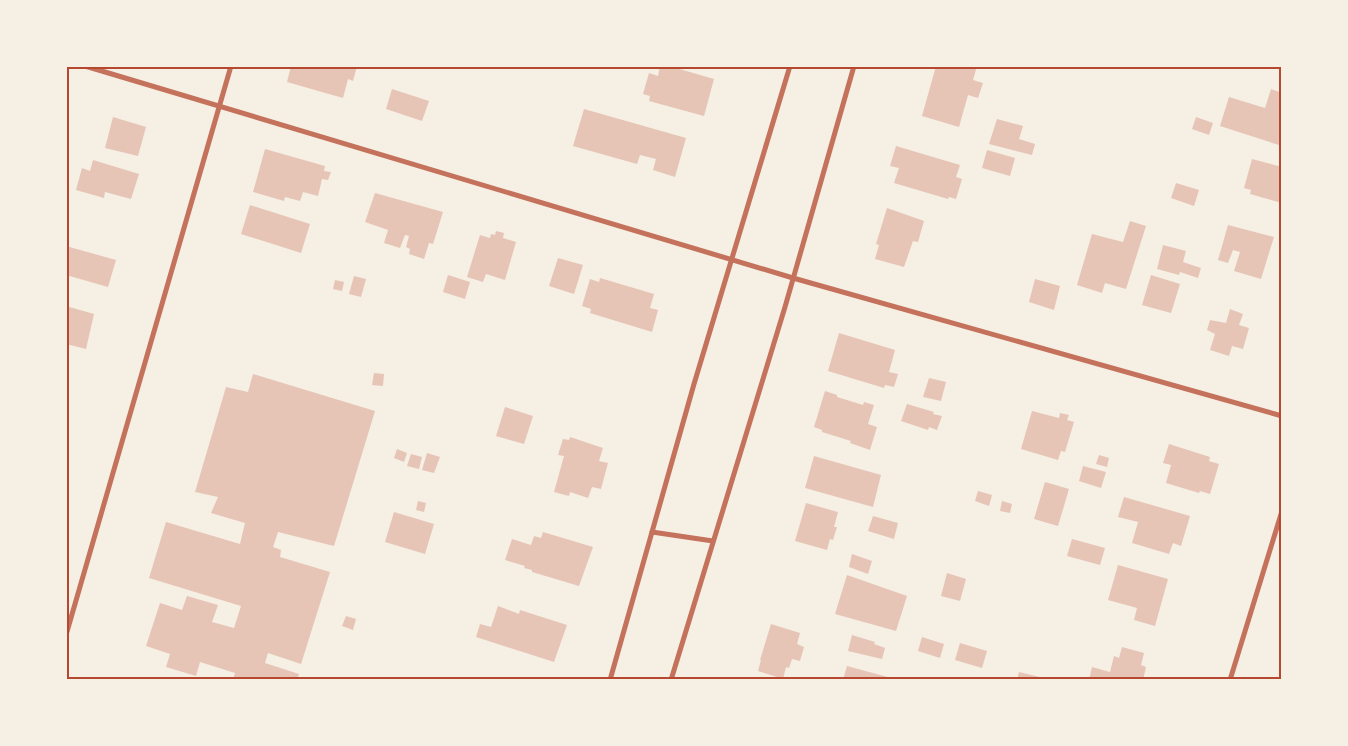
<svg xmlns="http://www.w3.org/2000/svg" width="1348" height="746" viewBox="0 0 1348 746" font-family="Georgia,serif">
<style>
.building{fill:#e6c5b7}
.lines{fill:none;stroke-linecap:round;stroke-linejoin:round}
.minor{stroke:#c5725c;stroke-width:5}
.neatline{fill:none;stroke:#b5482f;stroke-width:2}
</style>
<rect width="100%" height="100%" fill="#f6efe4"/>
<!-- building -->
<g class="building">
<polygon points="291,66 357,66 353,81 348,79 343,98 287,82"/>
<polygon points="660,66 669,66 714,79 704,116 649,101 650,96 643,94 649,73 658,76"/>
<polygon points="936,66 977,66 973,80 983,83 978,98 968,95 959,127 922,116"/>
<polygon points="392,89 429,101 422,121 386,109"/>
<polygon points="1271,89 1282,93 1282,146 1220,126 1229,97 1265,108"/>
<polygon points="584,109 686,138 675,177 653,170 656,159 640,155 637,164 573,146"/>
<polygon points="113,117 146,127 138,156 105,148"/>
<polygon points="1196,117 1213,123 1209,135 1192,129"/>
<polygon points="997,119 1023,126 1019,139 1035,144 1032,155 989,144"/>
<polygon points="896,146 960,165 956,177 962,179 956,199 949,197 948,199 894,183 899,168 890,166"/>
<polygon points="265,149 325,166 324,171 331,172 328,180 322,179 318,196 303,192 300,201 285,197 284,201 253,192"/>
<polygon points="987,150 1015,158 1010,176 982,168"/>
<polygon points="1252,159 1282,167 1282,203 1250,194 1251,190 1244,188"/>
<polygon points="93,160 139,174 131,199 105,192 104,198 76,190 82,168 90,171"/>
<polygon points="1176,183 1199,190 1194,206 1171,198"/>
<polygon points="375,193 443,212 433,244 429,243 424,259 409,254 410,249 406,247 409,236 405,235 400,248 384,243 388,230 365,222"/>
<polygon points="250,205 310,224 301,253 241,234"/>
<polygon points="887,208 924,221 918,242 913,241 904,267 875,259 879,245 876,244"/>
<polygon points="1130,221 1146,226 1126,289 1105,283 1102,293 1077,285 1092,234 1123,242"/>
<polygon points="1228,225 1274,237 1261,279 1234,271 1240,252 1233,250 1228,263 1218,260"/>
<polygon points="496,231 504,233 503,238 516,242 505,280 486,274 483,282 467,277 480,235 490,238 491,234 495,235"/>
<polygon points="1163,245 1186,251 1183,262 1201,268 1198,278 1180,272 1179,275 1157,269"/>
<polygon points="66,246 116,260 108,287 66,275"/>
<polygon points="558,258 583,265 574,294 549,286"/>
<polygon points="448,275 470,282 465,299 443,292"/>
<polygon points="1151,275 1180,284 1171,313 1142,305"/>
<polygon points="354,276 366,279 361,297 349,294"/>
<polygon points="600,278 654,294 650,308 658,310 652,332 590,313 591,309 582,306 590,279 599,282"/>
<polygon points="1035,279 1060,286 1054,310 1029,302"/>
<polygon points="335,280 344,282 342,291 333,289"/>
<polygon points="66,306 94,314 86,349 66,344"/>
<polygon points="1230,309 1243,314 1239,325 1249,328 1243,349 1232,346 1229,356 1210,350 1215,334 1207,330 1210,320 1226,323"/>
<polygon points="839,333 895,350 889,372 898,374 894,387 885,385 884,388 828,371"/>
<polygon points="374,373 384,374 383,386 372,385"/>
<polygon points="253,374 375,411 334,546 278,532 273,547 281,550 280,557 330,572 301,664 268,653 265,663 299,674 297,680 233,680 235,673 200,662 196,676 166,667 170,654 146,646 160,603 182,610 187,596 218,605 212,622 234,628 241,606 149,578 166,522 240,544 245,523 211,513 218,497 195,492 226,387 248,392"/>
<polygon points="929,378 946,382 941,401 923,397"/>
<polygon points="825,391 837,395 837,397 863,405 864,402 874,405 868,424 877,427 870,450 850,443 851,441 822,432 822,430 814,427"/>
<polygon points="907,404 934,412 933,414 942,416 937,430 929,427 928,430 901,421"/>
<polygon points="505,407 533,416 524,444 496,436"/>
<polygon points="1032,411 1059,418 1060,413 1069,415 1067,420 1074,422 1065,452 1061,451 1058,460 1021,449"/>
<polygon points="570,437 603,448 599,461 608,463 601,489 592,487 588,498 570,492 569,496 554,492 564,456 558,455 563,439 569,440"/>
<polygon points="1169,444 1210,457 1209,461 1219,464 1210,494 1200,491 1199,493 1166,483 1171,465 1163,463"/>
<polygon points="397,449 407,453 404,462 394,458"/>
<polygon points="427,453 440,457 434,473 422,470"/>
<polygon points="411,454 422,457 419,469 407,466"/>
<polygon points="1099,455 1109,458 1107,467 1096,464"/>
<polygon points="814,456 881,475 873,507 805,488"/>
<polygon points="1083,466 1106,472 1101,488 1079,481"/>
<polygon points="1045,482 1069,489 1058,526 1034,519"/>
<polygon points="978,491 992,495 989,506 975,501"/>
<polygon points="1124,497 1190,516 1181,546 1173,543 1169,554 1132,543 1138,522 1118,517"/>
<polygon points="418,501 426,503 424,512 416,510"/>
<polygon points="1002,501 1012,504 1010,513 1000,511"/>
<polygon points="806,503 838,512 834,527 837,527 833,540 830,539 827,550 795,541"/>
<polygon points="394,512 434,524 425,554 385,542"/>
<polygon points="873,516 898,523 894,539 868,531"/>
<polygon points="543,532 593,547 579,586 532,572 532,570 524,568 525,566 505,560 512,539 531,545 534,536 541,538"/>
<polygon points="1072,539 1105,548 1100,565 1067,556"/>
<polygon points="852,554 872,561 868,574 849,567"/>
<polygon points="1118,565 1168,579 1155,626 1134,620 1137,608 1108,600"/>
<polygon points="947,573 966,579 960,601 941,596"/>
<polygon points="847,575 907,596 896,631 835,614"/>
<polygon points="498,606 519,614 520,610 567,625 554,662 476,637 480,624 491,627"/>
<polygon points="346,616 356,619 353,630 342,626"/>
<polygon points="771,624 800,633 797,644 804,647 800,661 792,659 789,668 786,667 783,679 758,671 761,660 760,660"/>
<polygon points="852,635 875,642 874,644 885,648 882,659 848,651"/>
<polygon points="922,637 944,644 940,658 918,651"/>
<polygon points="960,643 987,651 982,668 955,660"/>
<polygon points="1122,647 1144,653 1141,665 1146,667 1143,680 1089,680 1092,667 1110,672 1114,656 1119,658"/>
<polygon points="847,666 895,679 895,680 843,680"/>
<polygon points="1019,672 1048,679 1048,680 1017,680"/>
</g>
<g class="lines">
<!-- minor -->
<g class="minor">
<polyline points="85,66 793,278 1282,416"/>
<polyline points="652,532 713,541"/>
<polyline points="66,635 231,66"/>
<polyline points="610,680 694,384 790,66"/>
<polyline points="671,680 785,307 854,66"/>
<polyline points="1230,680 1282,511"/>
</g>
</g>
<!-- border -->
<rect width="1348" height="746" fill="none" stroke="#f6efe4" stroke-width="135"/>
<rect x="68" y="68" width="1212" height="610" class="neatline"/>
</svg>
